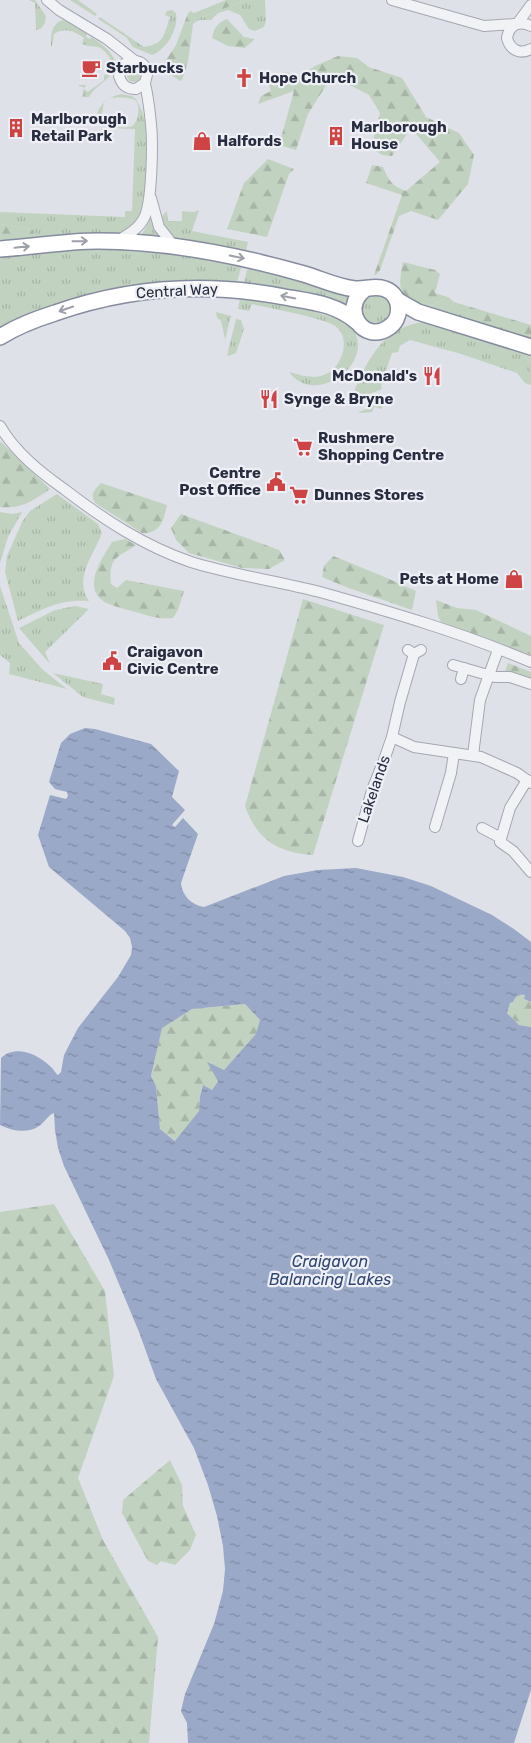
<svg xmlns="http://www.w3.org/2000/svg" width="531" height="1743" viewBox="0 0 531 1743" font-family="Rubik,sans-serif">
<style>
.grass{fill:url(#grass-tufts)}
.forest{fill:url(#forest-firs)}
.water{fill:url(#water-ripples);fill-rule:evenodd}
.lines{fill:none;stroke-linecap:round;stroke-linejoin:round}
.minor-casing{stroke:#a4a7b2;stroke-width:12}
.highway-casing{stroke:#868c9f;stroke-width:18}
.minor{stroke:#f1f2f6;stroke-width:10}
.highway{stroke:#fff;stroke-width:15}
.oneway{stroke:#9ea0a9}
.labels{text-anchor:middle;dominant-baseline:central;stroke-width:4.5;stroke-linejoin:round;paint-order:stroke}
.poi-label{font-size:15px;font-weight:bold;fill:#282d3f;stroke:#eef0f6;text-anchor:start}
.street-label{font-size:15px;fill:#282d3f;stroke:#eef0f6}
.water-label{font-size:16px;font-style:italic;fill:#324673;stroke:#eef0f6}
</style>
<defs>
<pattern id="grass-tufts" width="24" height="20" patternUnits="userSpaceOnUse" patternTransform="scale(1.25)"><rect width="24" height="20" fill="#c2d2c0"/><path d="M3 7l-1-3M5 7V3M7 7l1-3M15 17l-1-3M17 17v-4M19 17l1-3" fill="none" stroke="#a7b5a6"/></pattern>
<pattern id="forest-firs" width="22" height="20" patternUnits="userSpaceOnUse" patternTransform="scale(1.25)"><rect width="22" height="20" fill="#c2d2c0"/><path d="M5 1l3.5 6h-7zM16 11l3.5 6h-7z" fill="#a7b5a6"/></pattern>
<pattern id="water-ripples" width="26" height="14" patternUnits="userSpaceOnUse" patternTransform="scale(1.25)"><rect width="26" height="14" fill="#9aa9c8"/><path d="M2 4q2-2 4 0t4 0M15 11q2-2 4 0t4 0" fill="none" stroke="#7e8aa4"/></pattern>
</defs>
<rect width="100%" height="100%" fill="#dfe1e8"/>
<!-- grass -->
<g class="grass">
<path d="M29 0H35L46 16C45 23 44 29 36 30L35 3Z"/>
<polygon points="70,0 78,0 97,14 95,16"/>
<polygon points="247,0 265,0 266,21 264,27 255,31 249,29 240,15 228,10 218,13 211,20 199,20 193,24 199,18"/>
<path d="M172 10 176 13C179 29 166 50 152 55L133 47 126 37 98 19 100 17 144 47C165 44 164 34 170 17L165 15 167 11Z"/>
<path d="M62 20 70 22 88 32 86 37 90 39 91 37C104 45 126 61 109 77 102 84 94 88 89 97H82L84 87 79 86V85H86L84 89 88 92C93 87 99 85 104 80V75L108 74 110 58C98 41 97 50 82 44L84 38C73 31 66 27 54 34L52 46H51C51 35 51 25 62 20Z"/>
<circle cx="134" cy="75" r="7"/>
<path d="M121 94 132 96 136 99 143 113 147 132 146 191 140 221 128 234 49 235 35 237 32 230 0 224V212L125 217V211H132L135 129 109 128 110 126C117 127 124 128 130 127 139 125 141 104 135 100 130 97 116 97 111 98 108 98 106 101 104 102L102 114H97C101 102 109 97 121 94Z"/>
<polygon points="150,199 162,239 139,239 149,222"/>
<path d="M199 210 192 231 248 242 246 251 190 240V244C174 239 165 233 162 216L167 211 168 221H182V211L194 212Z"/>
<path d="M96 247 137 248 242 263 237 283C183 283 129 282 77 299 51 308 25 322 0 333V254Z"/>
<polygon points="249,264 355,293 350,308 243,285"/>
<path d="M377 293 392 301 393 318 374 327 362 317C361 305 364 296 377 293Z"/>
<polygon points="448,297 454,302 446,316 425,309"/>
<path d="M240 298 312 311 331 317 335 315C341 319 350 323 354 330 374 366 314 407 289 372 301 375 313 380 326 374 342 367 352 338 335 326 321 317 271 309 252 304L249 311 238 309Z"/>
<polygon points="216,312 231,316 222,352 225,339 221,321 217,318"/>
<polygon points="236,319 241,320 244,329 236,353 229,356 227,355"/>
<path d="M424 322 440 324 531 352V385L525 383 517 373 461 354 410 340 400 346 398 352 392 353 381 386 382 389 359 398 356 395 355 389C369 357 385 326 424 322Z"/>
<path d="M391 397H394L393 402 383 401 382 409 374 407 372 412 362 413 358 412C370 409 379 401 391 397Z"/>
<path d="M57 494 98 524 102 533C94 555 73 578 89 601 60 599 43 609 18 621L5 572 7 556 22 522 30 511Z"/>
<polygon points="0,512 12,514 22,512 8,537 0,563"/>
<polygon points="0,586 19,643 43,670 67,689 9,674 10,663 0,655"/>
<polygon points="75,606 89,609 45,652 50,664 19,628 55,610"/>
<polygon points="53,673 103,684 101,694 115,698 114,705 83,697"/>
</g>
<!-- forest -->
<g class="forest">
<polygon points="226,0 247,0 199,18 193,24 188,62 182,80 180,81 161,68 176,45 188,13 191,11 194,13"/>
<path d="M227 19 244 37 255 39 245 48 228 46 212 38C214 28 217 23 227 19Z"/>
<path d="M338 56 357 58 369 67 402 78 426 117 459 133 474 155 468 184 438 220 411 211 399 216 380 270 376 275H374L402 195 366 183 372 165 383 167C389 181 392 186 406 191L440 162 411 128 392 156 382 155 371 148 380 113 369 95 332 76 308 114 296 150 279 145 294 91 258 104 261 96 271 91 268 83C281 71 283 70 300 76L315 66Z"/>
<polygon points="268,159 294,169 289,174 267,237 227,229 244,183"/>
<polygon points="0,224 33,230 35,237 0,243"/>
<path d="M403 262 435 270 440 274 435 293 448 297 425 309C399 294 397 292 403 262Z"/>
<polygon points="454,302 531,325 531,341 446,316"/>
<path d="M0 442 2 443 50 489C32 501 23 509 0 507Z"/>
<path d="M101 483 167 505C164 520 160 534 142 533L95 503C90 494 94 490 101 483Z"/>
<polygon points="181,514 279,550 285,560 269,569 242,568 189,553 176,540 171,528"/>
<path d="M125 539 136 545C116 559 109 556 111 584L117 588 126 580 184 591 178 610 173 618C159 620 146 615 132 611 122 608 111 606 103 601 82 586 103 557 112 542Z"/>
<polygon points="333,556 380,575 416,591 412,610 346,587 322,577 324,566"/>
<path d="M303 599 384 625 313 855C278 853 257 840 245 806Z"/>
<polygon points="436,600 457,608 476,610 531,636 531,655 441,622 438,616"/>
<polygon points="508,663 531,672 531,682 505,671"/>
<polygon points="520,994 525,995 524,999 531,1002 531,1027 519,1025 507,1013 510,1003 513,1002 515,997"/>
<polygon points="245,1004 260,1020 257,1034 224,1070 212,1090 202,1086 200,1096 199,1111 176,1141 160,1129 156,1086 151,1076 162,1027 192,1009"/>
<polygon points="54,1204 105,1291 114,1376 78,1478 103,1540 158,1637 149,1743 0,1743 0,1212"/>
<polygon points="170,1460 182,1485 183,1506 196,1535 190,1550 175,1565 161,1561 157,1565 148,1561 122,1513 123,1500"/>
</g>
<!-- water -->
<path class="water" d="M85 728 95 729 151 744 179 771 172 797 185 810 172 825 175 827 183 818 198 834 181 883C182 896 192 905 204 907L284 876 318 870 356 868 403 877 431 886 492 915 514 929 531 942V1002L524 999 525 995C518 994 516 996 513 1002L510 1003 507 1013 519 1025 531 1027V1690L514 1743H188L187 1723 181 1711 185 1694 214 1624 223 1591 225 1569 223 1546 217 1516 208 1485 194 1448 156 1379 139 1332 109 1260 64 1166 58 1148 55 1130 54 1113C48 1115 45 1122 39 1126 28 1134 12 1131 0 1125L1 1058C15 1044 38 1054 50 1066 54 1069 54 1072 58 1075L61 1072 64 1055 78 1028 118 977 131 955 132 947 130 938 125 931 49 867 38 835 50 795 66 799 68 796 67 792 55 789 49 782 61 743 70 734ZM245 1004 260 1020 256 1034 224 1070 207 1062 218 1081 212 1090 203 1085 200 1096 199 1111 175 1141 160 1129 156 1086 151 1076 162 1028 192 1009Z"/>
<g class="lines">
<!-- minor casing -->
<g class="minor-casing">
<g id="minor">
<polyline points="47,0 59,10 107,39 135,61"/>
<polyline points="392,0 484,26 515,24"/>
<polyline points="517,24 531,5"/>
<path d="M531 26C519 20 509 25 507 38 510 50 520 55 531 49"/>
<polyline points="151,198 159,227 174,246"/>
<path d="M117 241C128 235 140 228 145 216 152 199 153 143 151 124 150 114 149 104 147 94 147 91 145 86 145 83 146 77 149 74 146 68 141 59 130 59 123 65L119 76C122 85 126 89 136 89L145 83"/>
<path d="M0 426C15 452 40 472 64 489 103 519 144 546 191 562 233 575 277 581 320 592 391 612 463 633 531 662"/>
<polyline points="408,650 414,654 421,650"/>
<polyline points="453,665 495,677 510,677 531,684"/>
<polyline points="461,679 464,668"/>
<polyline points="392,737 414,747 481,757 517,773 531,783"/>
<polyline points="473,755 480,700 498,650"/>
<polyline points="527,780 510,808 500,842 513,851 531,872"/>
<polyline points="435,827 451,773 454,753"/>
<polyline points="482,828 501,838"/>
<polyline points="358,841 372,790 384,760 392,737 400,702 414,654"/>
</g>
</g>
<!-- highway casing -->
<g class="highway-casing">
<g id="highway">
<path d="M0 249C33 247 65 241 98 241 169 241 237 255 304 274 321 279 337 287 355 289 365 290 375 285 385 289 402 295 403 319 388 328 364 344 339 309 365 289"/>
<polyline points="397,300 418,312 531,347"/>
<path d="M0 337C17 326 36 319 55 313 132 286 211 282 290 298 314 302 338 305 357 322"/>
</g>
</g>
<!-- minor -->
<use href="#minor" class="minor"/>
<!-- highway -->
<use href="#highway" class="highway"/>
</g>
<!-- one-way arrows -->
<defs><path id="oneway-shaft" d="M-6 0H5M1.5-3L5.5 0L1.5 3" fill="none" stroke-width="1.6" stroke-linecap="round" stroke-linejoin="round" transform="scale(1.25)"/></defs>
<g class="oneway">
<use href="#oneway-shaft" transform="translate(80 241) rotate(-1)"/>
<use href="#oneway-shaft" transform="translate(22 247) rotate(-6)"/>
<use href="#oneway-shaft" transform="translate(237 257) rotate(12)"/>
<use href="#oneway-shaft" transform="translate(288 297) rotate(-169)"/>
<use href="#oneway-shaft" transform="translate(66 309) rotate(161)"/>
</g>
<!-- icons -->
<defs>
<g id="cafe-bare" transform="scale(1.5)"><path d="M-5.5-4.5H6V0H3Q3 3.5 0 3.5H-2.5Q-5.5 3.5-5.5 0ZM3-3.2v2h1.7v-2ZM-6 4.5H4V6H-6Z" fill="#ce4344" stroke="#eef0f6" stroke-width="2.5" paint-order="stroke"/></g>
<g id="church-bare" transform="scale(1.5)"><path d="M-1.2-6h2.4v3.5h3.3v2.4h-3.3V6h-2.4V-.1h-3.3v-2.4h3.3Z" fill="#ce4344" stroke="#eef0f6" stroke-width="2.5" paint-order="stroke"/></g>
<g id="building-bare" transform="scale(1.5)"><path d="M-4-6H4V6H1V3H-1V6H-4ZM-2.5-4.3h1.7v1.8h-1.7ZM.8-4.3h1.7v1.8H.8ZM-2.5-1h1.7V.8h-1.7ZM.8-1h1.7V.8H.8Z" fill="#ce4344" stroke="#eef0f6" stroke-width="2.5" paint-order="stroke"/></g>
<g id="shop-bare" transform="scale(1.5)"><path d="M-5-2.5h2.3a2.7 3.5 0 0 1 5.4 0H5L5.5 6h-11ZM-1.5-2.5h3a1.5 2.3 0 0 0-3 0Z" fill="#ce4344" stroke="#eef0f6" stroke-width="2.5" paint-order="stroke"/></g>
<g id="restaurant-bare" transform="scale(1.5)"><path d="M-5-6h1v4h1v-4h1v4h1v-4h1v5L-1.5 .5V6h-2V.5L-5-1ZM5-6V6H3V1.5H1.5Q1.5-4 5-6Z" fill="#ce4344" stroke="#eef0f6" stroke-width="2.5" paint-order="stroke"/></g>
<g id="supermarket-bare" transform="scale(1.5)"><path d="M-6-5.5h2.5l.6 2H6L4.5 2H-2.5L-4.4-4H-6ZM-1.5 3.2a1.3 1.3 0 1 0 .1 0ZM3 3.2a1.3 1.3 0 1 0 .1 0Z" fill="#ce4344" stroke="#eef0f6" stroke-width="2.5" paint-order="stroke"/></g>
<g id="civic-bare" transform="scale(1.5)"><path d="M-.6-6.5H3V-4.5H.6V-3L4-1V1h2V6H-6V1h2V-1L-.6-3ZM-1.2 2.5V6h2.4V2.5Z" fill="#ce4344" stroke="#eef0f6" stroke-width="2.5" paint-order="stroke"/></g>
</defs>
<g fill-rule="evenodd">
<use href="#cafe-bare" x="91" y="68"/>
<use href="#church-bare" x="244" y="78"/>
<use href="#building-bare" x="16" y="128"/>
<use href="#building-bare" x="336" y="136"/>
<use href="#shop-bare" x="202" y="141"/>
<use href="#restaurant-bare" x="432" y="376"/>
<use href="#restaurant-bare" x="269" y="399"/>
<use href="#supermarket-bare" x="303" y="447"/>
<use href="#civic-bare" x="276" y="482"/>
<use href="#supermarket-bare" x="299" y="495"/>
<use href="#shop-bare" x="514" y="579"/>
<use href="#civic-bare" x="112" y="661"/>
</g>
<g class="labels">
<!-- poi labels -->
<g class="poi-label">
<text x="106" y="68">Starbucks</text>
<text x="259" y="78">Hope Church</text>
<text x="31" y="119">Marlborough<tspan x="31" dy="17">Retail Park</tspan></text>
<text x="351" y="127">Marlborough<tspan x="351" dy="17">House</tspan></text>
<text x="217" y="141">Halfords</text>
<text x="417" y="376" text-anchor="end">McDonald's</text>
<text x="284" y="399">Synge &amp; Bryne</text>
<text x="318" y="438">Rushmere<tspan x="318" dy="17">Shopping Centre</tspan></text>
<text x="261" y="473" text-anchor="end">Centre<tspan x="261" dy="17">Post Office</tspan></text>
<text x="314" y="495">Dunnes Stores</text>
<text x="499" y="579" text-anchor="end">Pets at Home</text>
<text x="127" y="652">Craigavon<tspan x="127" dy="17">Civic Centre</tspan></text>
</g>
<!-- street labels -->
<g class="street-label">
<text transform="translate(177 291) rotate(-3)">Central Way</text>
<text transform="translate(374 789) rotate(-71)">Lakelands</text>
</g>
<!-- water labels -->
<g class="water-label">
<text x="330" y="1261">Craigavon<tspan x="330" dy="18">Balancing Lakes</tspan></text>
</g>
</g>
</svg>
